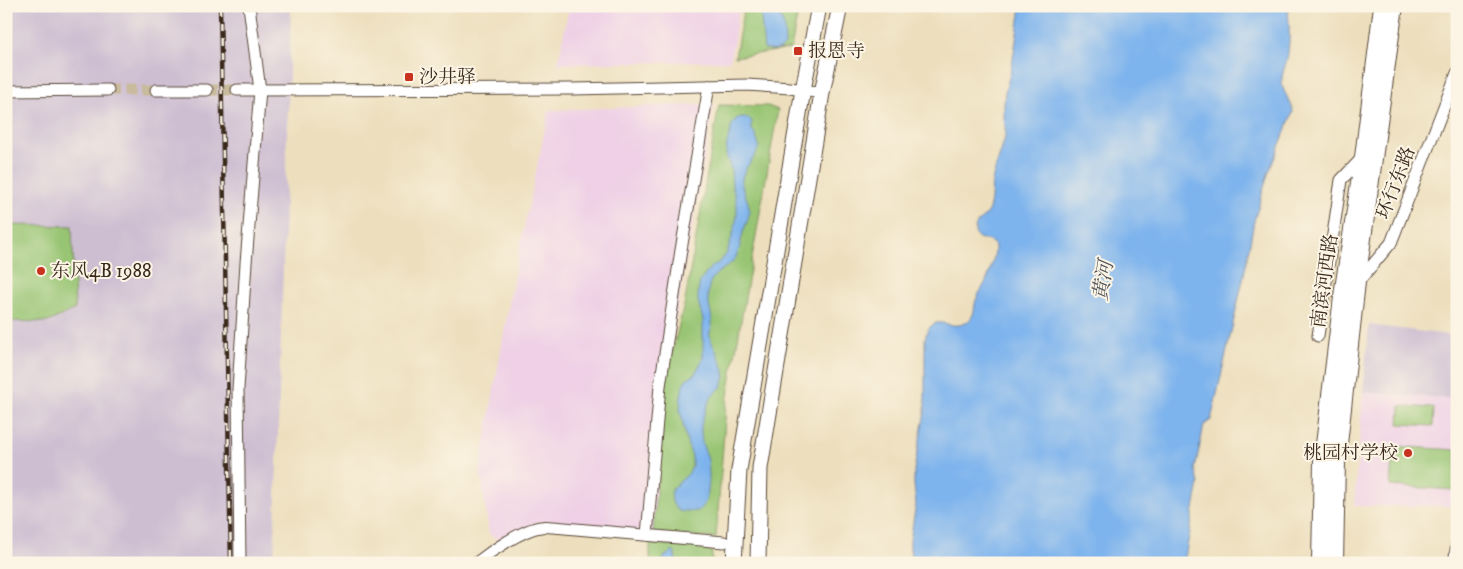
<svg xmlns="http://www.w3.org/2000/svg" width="1463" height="569" viewBox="0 0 1463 569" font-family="'IM FELL DW Pica','Noto Serif SC',serif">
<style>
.built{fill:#efd0e6}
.industrial{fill:#cdbed2}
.green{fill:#98c573;stroke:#6a7848}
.water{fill:#7eb4ed;stroke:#5c6f86}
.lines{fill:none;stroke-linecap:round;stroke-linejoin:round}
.minor-tunnel{stroke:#c9bb9d;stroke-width:11;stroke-dasharray:11 5.5;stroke-linecap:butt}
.minor-casing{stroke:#564536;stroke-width:13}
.major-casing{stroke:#564536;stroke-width:17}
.highway-casing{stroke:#564536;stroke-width:18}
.minor{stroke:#fff;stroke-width:11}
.major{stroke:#fff;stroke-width:15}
.highway{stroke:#fff;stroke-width:16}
.rail-casing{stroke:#3b2a1e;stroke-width:4.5}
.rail{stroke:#fcf5e5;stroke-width:2.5;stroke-dasharray:8;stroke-linecap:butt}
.poi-dot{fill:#c8321e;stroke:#fcf5e5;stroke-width:2}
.labels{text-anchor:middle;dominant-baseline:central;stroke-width:4;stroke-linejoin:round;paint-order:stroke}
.poi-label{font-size:19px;fill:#3b2a1e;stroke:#fcf5e5;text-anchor:start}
.street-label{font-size:19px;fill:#3b2a1e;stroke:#fcf5e5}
.water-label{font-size:20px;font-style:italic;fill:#4f535c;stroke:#fcf5e5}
</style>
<rect width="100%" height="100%" fill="#fcf5e5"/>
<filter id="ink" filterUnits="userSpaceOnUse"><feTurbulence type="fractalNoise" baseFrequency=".02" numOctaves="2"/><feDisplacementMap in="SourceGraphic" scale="10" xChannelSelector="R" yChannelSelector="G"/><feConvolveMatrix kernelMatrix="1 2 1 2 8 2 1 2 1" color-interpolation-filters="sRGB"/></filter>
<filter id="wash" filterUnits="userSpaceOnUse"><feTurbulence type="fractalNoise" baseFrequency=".0096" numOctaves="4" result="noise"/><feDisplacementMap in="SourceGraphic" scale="20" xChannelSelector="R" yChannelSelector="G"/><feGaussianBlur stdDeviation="1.12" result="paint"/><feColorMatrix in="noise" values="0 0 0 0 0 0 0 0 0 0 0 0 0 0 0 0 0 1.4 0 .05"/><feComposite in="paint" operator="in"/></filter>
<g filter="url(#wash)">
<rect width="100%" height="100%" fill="#eddfbd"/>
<!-- built -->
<g class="built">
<polygon points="569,6 740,6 730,61 558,64"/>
<polygon points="714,104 664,384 653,533 539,522 502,543 489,534 480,469 515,270 549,110"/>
<polygon points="1363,392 1457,399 1457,506 1354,506"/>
</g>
<!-- industrial -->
<g class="industrial">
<polygon points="6,6 291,6 274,563 6,563"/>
<polygon points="1369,325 1457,336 1457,399 1363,392"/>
</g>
<!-- green -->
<g class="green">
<polygon points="744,6 799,6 791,49 735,57"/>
<polygon points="719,105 768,106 778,110 726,407 716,538 653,533 664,384 685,301"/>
<polygon points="6,225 72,226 75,309 48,322 6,321"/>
<polygon points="1400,406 1434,408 1433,426 1399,424"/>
<polygon points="1393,446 1457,450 1455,490 1390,486"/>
<polygon points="650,544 697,546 712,551 712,563 650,563"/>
</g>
<!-- water -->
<g class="water">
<path d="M760 6H776L784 26 785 45C779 52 772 51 764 49Z"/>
<path d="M1021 6H1288C1289 21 1290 38 1288 53 1287 63 1281 73 1282 83 1283 94 1292 101 1293 112L1268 174 1254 221 1244 275 1211 420 1204 425 1195 469 1199 483 1184 563H912L910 548V540L916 504 914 485V470L925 412V338C934 309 948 332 965 323 967 322 970 320 971 318 975 313 974 306 976 300 979 292 985 285 988 277 990 270 996 253 995 247 992 236 974 244 975 229 976 220 985 219 988 211 993 201 990 188 993 177 996 165 1001 153 1004 141 1007 132 1004 124 1004 115 1004 107 1004 100 1005 92 1007 85 1009 77 1011 70 1015 49 1018 27 1021 6Z"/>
<path d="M741 117 748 118 752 121 751 128 755 134 759 146C756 159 744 166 742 179 740 188 748 198 749 207 750 216 747 222 744 229 741 237 741 247 737 255 728 273 708 268 708 296 708 306 713 316 712 326 711 330 709 332 710 337 714 351 729 368 723 384 721 389 714 393 711 398 707 405 702 419 701 427 701 433 701 440 703 446 704 449 706 453 707 456 710 468 711 504 699 510 693 513 687 509 681 512 671 507 671 498 672 489L689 473 692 466V456L687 443 680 409 681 396 683 385 686 379 694 375 703 359V320L698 301V292L700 282 711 267 720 262 727 253 734 230 737 216V205L732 185 731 170 726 155 727 143 732 125 736 119Z"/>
<polygon points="673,551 675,554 676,563 663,563 664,557"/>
</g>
</g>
<g filter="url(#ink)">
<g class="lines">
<!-- minor-tunnel -->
<g class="minor-tunnel">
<polyline points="108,90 156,90"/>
<polyline points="207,90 237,90"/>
</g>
<!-- minor casing -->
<g class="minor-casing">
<g id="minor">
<polyline points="156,90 207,90"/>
<polyline points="237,90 574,89 747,85 790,88 822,93"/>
<polyline points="6,91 108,90"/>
<polyline points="1358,282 1391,243 1457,73"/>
<polyline points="1318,336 1341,180 1363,157"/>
<polyline points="647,535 660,386 681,250 709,86"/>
<polyline points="240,563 238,389 246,263 260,90 249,6"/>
<path d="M476 563C490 552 523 529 541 527 545 526 549 527 553 527L724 542"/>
<polyline points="1454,563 1457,544"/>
</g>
</g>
<!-- major casing -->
<g class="major-casing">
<g id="major">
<polyline points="734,563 739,470 803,90 819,6"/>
<polyline points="758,563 760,468 822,93 840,6"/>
</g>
</g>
<!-- highway casing -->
<g class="highway-casing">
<g id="highway">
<polyline points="1320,563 1322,461 1343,289 1363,157 1382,6"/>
<polyline points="1335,563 1337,462 1357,282 1395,6"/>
</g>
</g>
<!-- minor -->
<use href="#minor" class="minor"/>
<!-- major -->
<use href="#major" class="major"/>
<!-- highway -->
<use href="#highway" class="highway"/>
<!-- rail casing -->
<g class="rail-casing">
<polyline id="rail" points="220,6 231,563"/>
</g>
<!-- rail -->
<use href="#rail" class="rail"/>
</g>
</g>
<!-- markers -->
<g class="poi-dot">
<rect x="793" y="46" width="10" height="10" rx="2.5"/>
<rect x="404" y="72" width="10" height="10" rx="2.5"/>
<circle cx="41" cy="271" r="5"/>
<circle cx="1408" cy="453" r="5"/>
</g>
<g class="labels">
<!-- poi labels -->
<g class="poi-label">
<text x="808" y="51">报恩寺</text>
<text x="419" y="77">沙井驿</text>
<text x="51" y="271">东风4B 1988</text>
<text x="1398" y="453" text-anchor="end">桃园村学校</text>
</g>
<!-- street labels -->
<g class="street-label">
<text transform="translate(1396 183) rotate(-69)">环行东路</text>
<text transform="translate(1325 281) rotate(-82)">南滨河西路</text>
</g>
<!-- water labels -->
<g class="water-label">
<text transform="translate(1104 281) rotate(-81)">黄河</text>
</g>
</g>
<!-- margin -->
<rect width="1463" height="569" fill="none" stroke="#fcf5e5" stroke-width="25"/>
</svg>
